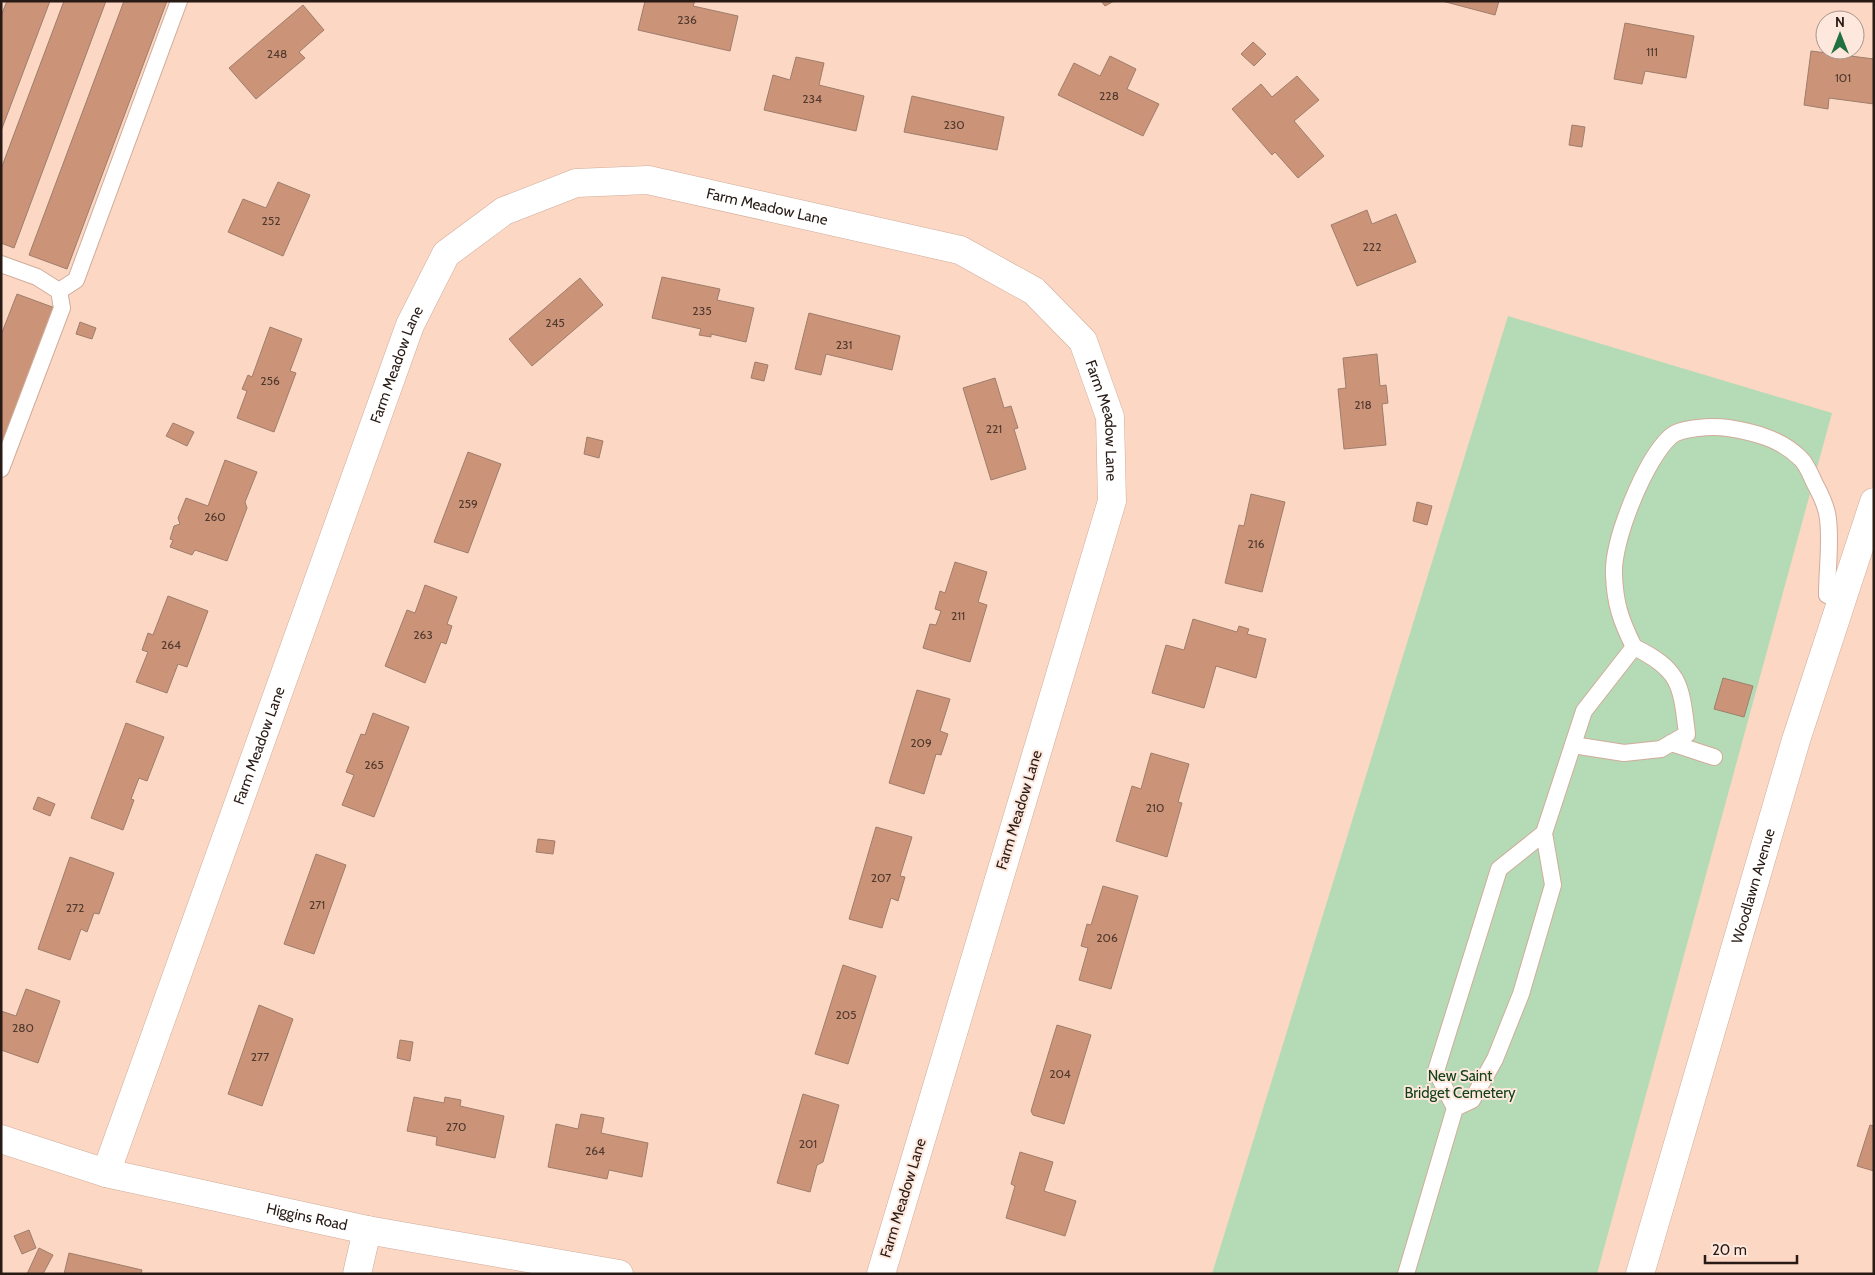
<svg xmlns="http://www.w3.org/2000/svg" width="1875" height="1275" viewBox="0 0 1875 1275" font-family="Cabin,sans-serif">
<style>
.green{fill:#b4dbb6}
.building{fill:#cb9478;stroke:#9e7d6c}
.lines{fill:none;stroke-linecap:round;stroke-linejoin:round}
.lane-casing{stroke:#d0ac9a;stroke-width:18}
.street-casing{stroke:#d0ac9a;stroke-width:29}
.lane{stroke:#fff;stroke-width:16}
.street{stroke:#fff;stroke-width:28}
.labels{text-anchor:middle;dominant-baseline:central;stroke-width:4;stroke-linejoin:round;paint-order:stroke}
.number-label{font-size:12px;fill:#51392e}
.street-label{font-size:15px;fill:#281b15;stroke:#fee7dc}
.park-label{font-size:15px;fill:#104119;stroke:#fee7dc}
</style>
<rect width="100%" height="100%" fill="#fcd7c4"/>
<!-- green -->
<polygon class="green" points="1508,316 1832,413 1597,1274 1212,1274"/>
<!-- building -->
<g class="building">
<polygon points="7,1 50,1 1,131 1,16"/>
<polygon points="64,1 106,1 14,248 1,243 1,169"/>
<polygon points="124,1 167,1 67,269 29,255"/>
<polygon points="645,1 695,1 693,6 738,16 730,51 638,30"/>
<polygon points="1101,1 1114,1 1105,6"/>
<polygon points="1442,1 1499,1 1495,15"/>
<polygon points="303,5 324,30 299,52 305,58 256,99 229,68"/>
<polygon points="1625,23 1694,36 1686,78 1645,71 1642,84 1614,79"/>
<polygon points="1253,42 1266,54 1254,66 1241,54"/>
<polygon points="1811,51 1874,59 1874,104 1829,98 1828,109 1804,105"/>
<polygon points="1110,56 1136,69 1127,89 1159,104 1143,136 1058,95 1074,63 1100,76"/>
<polygon points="796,57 824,63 819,85 864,96 856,131 764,110 773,75 790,80"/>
<polygon points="1297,76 1319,100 1294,121 1324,156 1298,178 1275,152 1272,155 1232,109 1261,84 1272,97"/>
<polygon points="912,96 1004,117 997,150 904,132"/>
<polygon points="1572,125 1585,127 1582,147 1569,145"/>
<polygon points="278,182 310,195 283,256 228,232 243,199 266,208"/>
<polygon points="1367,210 1372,224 1396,214 1416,262 1357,286 1331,225"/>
<polygon points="662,277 720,289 717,300 754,308 746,342 711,334 711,337 699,335 701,329 652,318"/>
<polygon points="580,278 603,305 532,366 509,339"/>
<polygon points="17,294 55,308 1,445 1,335"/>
<polygon points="809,313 900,336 892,370 826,354 821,375 795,369"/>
<polygon points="80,322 96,328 92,339 76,334"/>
<polygon points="270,327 302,339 290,371 296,373 274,432 237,418 247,391 242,389 248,375 252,377"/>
<polygon points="1377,354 1380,386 1386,385 1388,403 1382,404 1386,445 1344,449 1338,389 1346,388 1343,358"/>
<polygon points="755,362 768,365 764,381 751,378"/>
<polygon points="995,378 1004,408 1011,406 1018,428 1014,429 1026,469 991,480 963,388"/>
<polygon points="173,423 194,432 187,446 166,436"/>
<polygon points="587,437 603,441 599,458 584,454"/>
<polygon points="468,452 501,464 468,553 434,542"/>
<polygon points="225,460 257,472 245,502 247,508 227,561 195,550 192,555 170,547 173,540 170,539 174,526 180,524 178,518 186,498 208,506"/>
<polygon points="1251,494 1285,502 1262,592 1225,583 1239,525 1244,526"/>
<polygon points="1417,502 1432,506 1427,525 1413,521"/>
<polygon points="955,562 987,572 978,602 987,605 970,662 923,648 930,624 936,625 941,611 935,609 940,591 945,593"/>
<polygon points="425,585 457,597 447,624 452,626 446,644 441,642 425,683 385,666 407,610 415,613"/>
<polygon points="168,596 208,611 187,667 178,664 167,693 136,682 148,652 142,650 148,633 153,635"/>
<polygon points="1193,619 1237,632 1239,626 1249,629 1247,634 1266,639 1256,678 1216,666 1204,708 1152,693 1166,645 1184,650"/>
<polygon points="1723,678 1753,686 1744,717 1714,709"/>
<polygon points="917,690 950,699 940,731 948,734 941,755 936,754 924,794 889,783"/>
<polygon points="373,713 409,727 374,817 342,805 354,775 346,772 361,734 365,735"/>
<polygon points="126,723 164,737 147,781 139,778 131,799 134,800 123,830 91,818"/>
<polygon points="1151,753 1189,764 1178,802 1182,803 1167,857 1116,841 1132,786 1141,789"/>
<polygon points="38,797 55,804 50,816 33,809"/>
<polygon points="876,827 912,837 900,876 905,877 898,901 891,898 882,928 849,919"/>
<polygon points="538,839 555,841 553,854 536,852"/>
<polygon points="316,854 346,865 314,954 284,944"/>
<polygon points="70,857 114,873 99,914 94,913 87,932 81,929 70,960 38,949"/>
<polygon points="1103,886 1138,896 1111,989 1079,980 1088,948 1081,946 1087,924 1091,925"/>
<polygon points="843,965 876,976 848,1064 815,1054"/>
<polygon points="26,989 60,1001 38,1063 1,1050 1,1011 16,1016"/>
<polygon points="259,1005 293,1019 262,1106 228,1094"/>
<polygon points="1057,1025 1091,1035 1064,1124 1033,1115 1031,1111"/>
<polygon points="400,1040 413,1042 410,1061 397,1058"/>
<polygon points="803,1094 839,1105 823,1162 817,1165 810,1192 777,1183"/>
<polygon points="414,1097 444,1103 445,1097 461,1100 460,1106 504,1116 495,1158 436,1145 437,1137 407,1131"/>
<polygon points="581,1114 604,1118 601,1133 648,1143 642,1177 609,1170 607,1179 548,1167 556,1124 578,1129"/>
<polygon points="1870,1125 1874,1126 1874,1171 1857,1166"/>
<polygon points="1020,1152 1053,1162 1044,1191 1076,1201 1065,1236 1006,1218 1015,1186 1011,1184"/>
<polygon points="29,1230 36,1248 22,1254 14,1236"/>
<polygon points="39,1248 53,1255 43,1274 27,1274"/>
<polygon points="69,1253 142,1270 141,1274 64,1274"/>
</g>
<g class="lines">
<!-- lane casing -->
<g class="lane-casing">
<g id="lane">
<polyline points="1,264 37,277 59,291 62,308 1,469"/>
<polyline points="59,291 76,280 179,1"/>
<polyline points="1671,743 1714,757"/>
<path d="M1573 745 1624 753 1661 749 1687 734C1681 685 1681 670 1634 647"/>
<polyline points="1455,1108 1436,1071 1499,869 1544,833"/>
<path d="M1406 1274 1455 1108 1472 1100 1495 1059 1521 994 1553 885 1544 833 1584 711 1634 647C1621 621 1615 604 1614 575 1612 541 1645 460 1670 437 1680 427 1714 426 1728 428 1754 432 1781 439 1800 458 1807 464 1811 476 1815 484 1821 495 1827 507 1828 519 1831 543 1827 570 1827 595L1841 601"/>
</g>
</g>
<!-- street casing -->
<g class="street-casing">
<g id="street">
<path id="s1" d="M1 1139 106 1173 367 1230 619 1274"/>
<path id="s2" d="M106 1173 410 325 446 254 504 211 576 183 648 180 960 250 1034 291 1083 341 1110 417 1112 501 881 1274"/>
<polyline points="357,1274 367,1230"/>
<path id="s3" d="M1640 1274 1796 740 1874 502"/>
</g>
</g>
<!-- lane -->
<use href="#lane" class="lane"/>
<!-- street -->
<use href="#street" class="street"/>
</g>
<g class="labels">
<!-- number labels -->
<g class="number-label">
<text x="687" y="19">236</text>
<text x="1652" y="51">111</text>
<text x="277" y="53">248</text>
<text x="1843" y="77">101</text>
<text x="1109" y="95">228</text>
<text x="812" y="98">234</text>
<text x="954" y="124">230</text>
<text x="271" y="220">252</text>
<text x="1372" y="246">222</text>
<text x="702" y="310">235</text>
<text x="555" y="322">245</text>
<text x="844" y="344">231</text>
<text x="270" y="380">256</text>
<text x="1363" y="404">218</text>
<text x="994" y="428">221</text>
<text x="468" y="503">259</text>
<text x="215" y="516">260</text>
<text x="1256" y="543">216</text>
<text x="958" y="615">211</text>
<text x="423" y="634">263</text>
<text x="171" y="644">264</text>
<text x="921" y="742">209</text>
<text x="374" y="764">265</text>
<text x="1155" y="807">210</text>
<text x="881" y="877">207</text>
<text x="317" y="904">271</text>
<text x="75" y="907">272</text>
<text x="1107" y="937">206</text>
<text x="846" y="1014">205</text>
<text x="23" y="1027">280</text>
<text x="260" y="1056">277</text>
<text x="1060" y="1073">204</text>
<text x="456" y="1126">270</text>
<text x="808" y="1143">201</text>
<text x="595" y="1150">264</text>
</g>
<!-- street labels -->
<g class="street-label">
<text stroke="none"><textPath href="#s2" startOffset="1324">Farm Meadow Lane</textPath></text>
<text stroke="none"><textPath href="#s2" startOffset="859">Farm Meadow Lane</textPath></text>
<text stroke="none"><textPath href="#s2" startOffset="1759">Farm Meadow Lane</textPath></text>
<text stroke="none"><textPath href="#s2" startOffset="454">Farm Meadow Lane</textPath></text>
<text transform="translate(1019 810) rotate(-73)">Farm Meadow Lane</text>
<text stroke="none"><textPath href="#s3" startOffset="404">Woodlawn Avenue</textPath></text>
<text transform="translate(903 1198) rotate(-73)">Farm Meadow Lane</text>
<text stroke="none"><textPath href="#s1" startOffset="316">Higgins Road</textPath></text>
</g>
<!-- park labels -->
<g class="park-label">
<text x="1460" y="1076">New Saint<tspan x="1460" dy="17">Bridget Cemetery</tspan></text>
</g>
</g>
<!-- border -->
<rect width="1875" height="1275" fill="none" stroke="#281b15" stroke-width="5"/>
<!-- north arrow -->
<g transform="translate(1840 35)"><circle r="24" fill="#fee7dc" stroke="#a8958c"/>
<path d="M0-4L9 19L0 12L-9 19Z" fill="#226f3f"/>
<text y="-8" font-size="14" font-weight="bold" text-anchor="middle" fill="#281b15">N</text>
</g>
<!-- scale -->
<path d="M1705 1255v8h92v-8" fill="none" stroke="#281b15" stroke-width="2.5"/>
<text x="1712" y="1255" font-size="15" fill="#281b15" stroke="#fee7dc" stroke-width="4" paint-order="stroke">20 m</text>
</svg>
